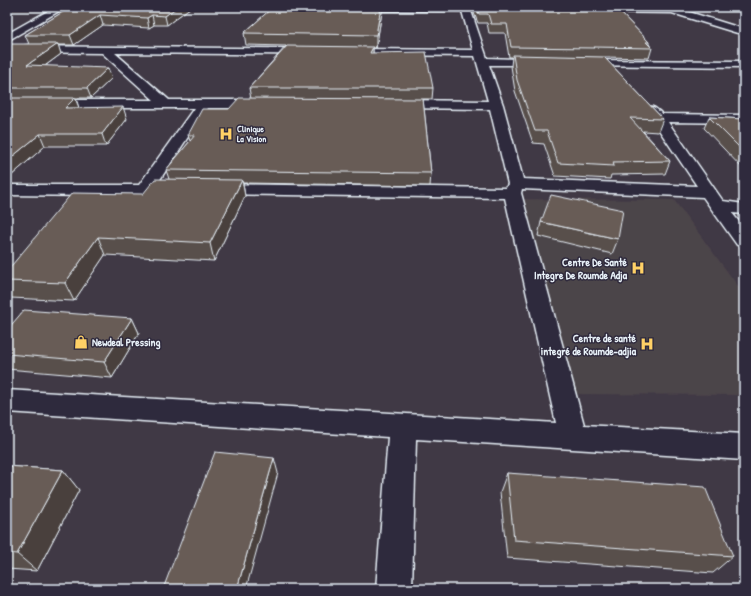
<svg xmlns="http://www.w3.org/2000/svg" width="751" height="596" viewBox="0 0 751 596" font-family="'Patrick Hand',sans-serif">
<style>
.built{fill:#4c444a}
.lines{fill:none;stroke-linecap:round;stroke-linejoin:round}
.minor-casing{stroke:#e8f1f8;stroke-width:3}
.minor{fill:#2f2a3d;fill-rule:evenodd}
.wall{fill:#594f4b;stroke:#e8f1f8}
.shaded-wall{fill:#49403d;stroke:#e8f1f8}
.building{fill:#685c57;stroke:#e8f1f8}
.labels{text-anchor:middle;dominant-baseline:central;stroke-width:3;stroke-linejoin:round;paint-order:stroke}
.far-poi-label{font-size:9px;font-weight:bold;fill:#e8f1f8;stroke:#2f2a3d;text-anchor:start}
.poi-label{font-size:11px;font-weight:bold;fill:#e8f1f8;stroke:#2f2a3d;text-anchor:end}
</style>
<rect width="100%" height="100%" fill="#403945"/>
<filter id="ink" filterUnits="userSpaceOnUse"><feTurbulence type="fractalNoise" baseFrequency=".025" numOctaves="2"/><feDisplacementMap in="SourceGraphic" scale="8" xChannelSelector="R" yChannelSelector="G"/><feConvolveMatrix kernelMatrix="1 2 1 2 8 2 1 2 1" color-interpolation-filters="sRGB"/></filter>
<g filter="url(#ink)">
<!-- built -->
<polygon class="built" points="504,199 674,200 744,294 744,395 565,394"/>
<g class="lines">
<!-- minor casing -->
<g class="minor-casing">
<g id="minor">
<polygon points="55,7 66,7 7,41 7,34"/>
<path d="M315 7H482L481 10 471 11 487 58 546 60 548 62 542 65H489L503 105 523 179 697 186 653 121 643 110 645 107C653 105 656 108 662 114L744 115V123L668 122 723 201 744 204V214L732 213 744 228V247L737 245 703 197 522 189 521 193 584 425 744 434V460L416 439 412 589H376L388 437 7 412V390L556 423 505 198 214 194 208 193 205 189 208 185 214 184 506 188 508 184 490 109 393 108 388 107 386 104 388 101 393 100 488 101 475 56 115 53 169 100H264L269 101 271 104 269 107 264 108H207L157 184 182 185 185 189 182 193 98 196 7 195V185H139L194 108H7V100H154L102 53 7 52V46L473 50 462 11 319 10Z"/>
<polygon points="584,7 673,7 744,29 744,35 672,13 587,12 582,9"/>
<polygon points="581,60 744,61 744,67 577,65 575,63"/>
</g>
</g>
<!-- minor -->
<use href="#minor" class="minor"/>
</g>
<!-- wall -->
<g class="wall">
<polygon points="71,7 191,7 167,25 154,25 149,28 103,25 74,45 58,45 61,54 45,66 112,78 91,98 76,98 79,108 127,119 106,146 45,146 11,176 7,175 7,46 29,44 25,35"/>
<polygon points="273,7 382,7 382,12 376,48 373,48 373,53 433,88 432,99 423,99 431,173 430,186 243,183 245,196 214,261 105,255 74,301 11,298 7,292 7,271 169,179 166,170 190,141 188,135 229,109 251,99 249,88 286,46 246,45 244,33"/>
<polygon points="475,7 615,7 649,42 649,44 652,48 649,58 604,57 663,119 658,132 643,131 670,161 665,174 611,175 610,179 555,176 544,144 533,143 515,91 511,66 512,57 509,57 505,33 489,33 487,23 478,23 474,13"/>
<polygon points="709,117 744,119 744,170 704,128"/>
<polygon points="541,222 618,239 612,254 538,236"/>
<polygon points="132,318 139,333 112,378 7,369 7,330"/>
<polygon points="7,466 63,470 79,490 37,571 7,569"/>
<polygon points="507,473 733,556 713,573 507,558 500,492"/>
</g>
<!-- shaded-wall -->
<g class="shaded-wall">
<polygon points="177,7 191,7 167,25 165,16"/>
<polygon points="381,7 382,7 382,12 376,48 376,35"/>
<polygon points="100,15 103,25 74,45 70,35"/>
<polygon points="152,15 154,25 149,28 147,18"/>
<polygon points="58,44 61,54 31,76 27,65"/>
<polygon points="373,47 373,57 370,53"/>
<polygon points="108,68 112,78 91,98 87,88"/>
<polygon points="75,98 80,110 65,108"/>
<polygon points="123,107 127,119 106,146 102,134"/>
<polygon points="40,134 45,146 11,176 7,169 7,161"/>
<polygon points="242,180 245,196 214,261 210,243"/>
<polygon points="98,237 105,255 74,301 65,283"/>
<polygon points="132,318 139,333 112,378 104,362"/>
<polygon points="274,458 278,473 246,589 237,589"/>
<polygon points="63,470 79,490 37,571 17,554"/>
</g>
<!-- building -->
<g class="building">
<polygon points="71,7 177,7 165,16 152,15 147,18 100,15 70,35 25,35"/>
<polygon points="273,7 381,7 376,35 244,33"/>
<polygon points="477,7 615,7 649,42 646,42 652,48 594,47 595,48 511,47 507,24 491,24 488,14 479,14"/>
<polygon points="10,44 58,44 27,65 108,68 87,88 7,88 7,46"/>
<polygon points="287,46 373,47 370,53 426,52 433,88 249,88"/>
<polygon points="513,55 604,57 663,119 630,118 670,161 613,162 614,166 558,163 547,131 535,131 517,80"/>
<polygon points="7,98 75,98 65,108 123,107 102,134 40,134 7,161"/>
<polygon points="239,98 423,99 431,173 166,170 195,135 188,135 202,109 229,109"/>
<polygon points="709,117 744,119 744,152"/>
<polygon points="155,179 242,180 210,243 98,237 65,283 7,281 7,271 72,193 143,194"/>
<polygon points="551,195 623,210 618,239 541,222"/>
<polygon points="24,310 132,318 104,362 7,354 7,330"/>
<polygon points="215,452 274,458 237,589 163,589"/>
<polygon points="7,466 63,470 17,554 7,553"/>
<polygon points="507,473 705,487 733,556 514,540"/>
</g>
</g>
<!-- icons -->
<defs>
<g id="hospital-bare" transform="scale(1.08)"><path d="M-5-5h3v3.5h4V-5h3V5h-3V1.5h-4V5h-3Z" fill="#ffd166" stroke="#2f2a3d" stroke-width="2.5" paint-order="stroke"/></g>
<g id="shop-bare" transform="scale(1.08)"><path d="M-5-2.5h2.3a2.7 3.5 0 0 1 5.4 0H5L5.5 6h-11ZM-1.5-2.5h3a1.5 2.3 0 0 0-3 0Z" fill="#ffd166" stroke="#2f2a3d" stroke-width="2.5" paint-order="stroke"/></g>
</defs>
<g fill-rule="evenodd">
<use href="#hospital-bare" x="226" y="134"/>
<use href="#hospital-bare" x="638" y="268"/>
<use href="#shop-bare" x="81" y="342"/>
<use href="#hospital-bare" x="647" y="344"/>
</g>
<g class="labels">
<!-- far-poi labels -->
<g class="far-poi-label">
<text x="237" y="129">Clinique<tspan x="237" dy="10">La Vision</tspan></text>
</g>
<!-- poi labels -->
<g class="poi-label">
<text x="627" y="262">Centre De Santé<tspan x="627" dy="13">Integre De Roumde Adja</tspan></text>
<text x="636" y="338">Centre de santé<tspan x="636" dy="13">integré de Roumde-adjia</tspan></text>
<text x="92" y="342" text-anchor="start">Newdeal Pressing</text>
</g>
</g>
<!-- margin -->
<rect width="751" height="596" fill="none" stroke="#2f2a3d" stroke-width="24"/>
<rect x="12" y="12" width="727" height="572" fill="none" stroke="#e8f1f8" stroke-width="1.5" filter="url(#ink)"/>
</svg>
